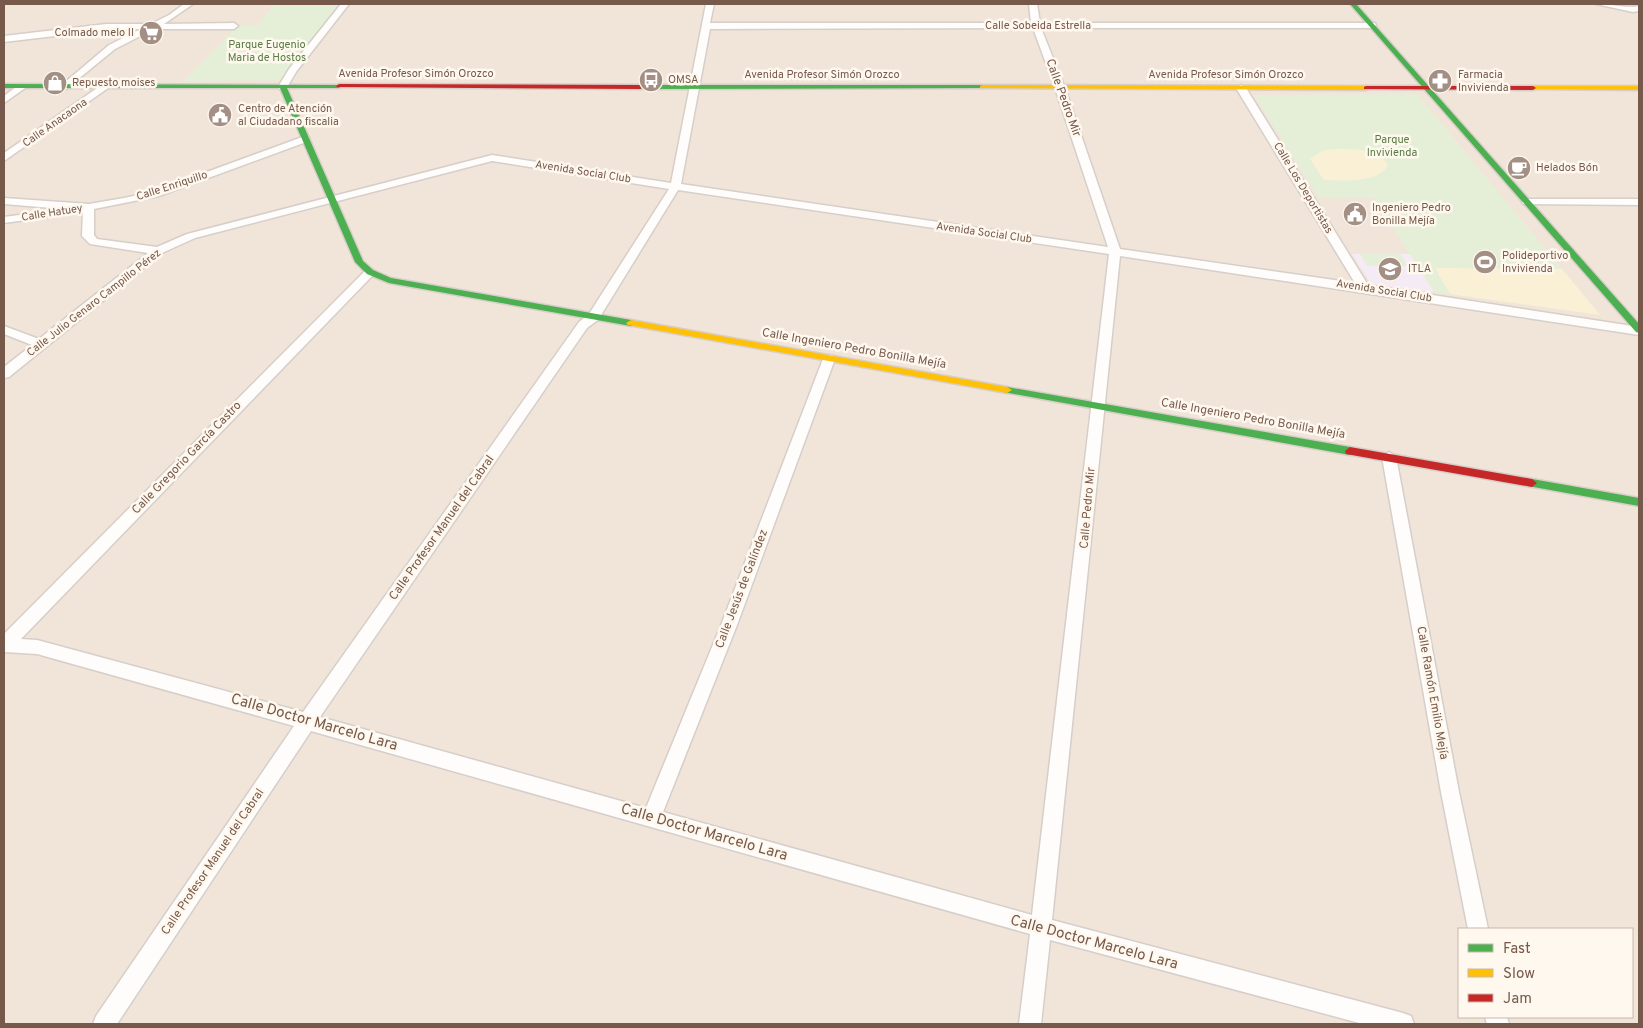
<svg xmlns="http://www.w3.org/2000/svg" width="1643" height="1028" viewBox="0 0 1643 1028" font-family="Overpass,sans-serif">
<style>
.residential{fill:#f1e5da;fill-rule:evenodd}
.education{fill:#f4ebf4}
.green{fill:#e5efd7}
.sand{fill:#faf0d5}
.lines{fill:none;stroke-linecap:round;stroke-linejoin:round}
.street-casing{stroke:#d6cec9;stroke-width:3}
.fast-casing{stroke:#d7cec9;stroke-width:3}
.slow-casing{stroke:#d7cec9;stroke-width:3}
.jam-casing{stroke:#d7cec9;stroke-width:3}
.street{fill:#fefdfc;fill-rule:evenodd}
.fast{fill:#4caf50;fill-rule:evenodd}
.slow{fill:#ffc107;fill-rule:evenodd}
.jam{fill:#c62828;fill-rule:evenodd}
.labels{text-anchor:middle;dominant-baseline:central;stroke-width:5;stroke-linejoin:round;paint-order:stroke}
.far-street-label{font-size:11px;fill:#77594b;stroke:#fff8ee}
.far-poi-label{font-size:11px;fill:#77594b;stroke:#fff8ee;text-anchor:start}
.far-park-label{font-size:11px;fill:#567d42;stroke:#fff8ee}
.street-label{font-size:12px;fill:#77594b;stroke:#fff8ee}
.near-street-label{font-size:15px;fill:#77594b;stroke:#fff8ee}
</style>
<rect width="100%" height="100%" fill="#f8f3ed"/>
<!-- residential -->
<path class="residential" d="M4 4H1639V1024H4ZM1459 929H1632V1017H1459Z"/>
<!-- education -->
<polygon class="education" points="1352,254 1410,254 1434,292 1371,284"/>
<!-- green -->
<g class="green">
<polygon points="274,4 344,4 283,80 184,81 238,25 258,25"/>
<polygon points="1417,94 1600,315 1434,292 1374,198 1319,198 1254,95"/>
<polygon points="1360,254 1400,254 1408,266 1367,266"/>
</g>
<!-- sand -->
<g class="sand">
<path d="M1332 149C1351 149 1376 148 1388 164 1382 184 1340 180 1324 180L1310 159 1322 151Z"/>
<polygon points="1435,268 1562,269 1600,315 1450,294"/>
</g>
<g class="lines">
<!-- street casing -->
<g class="street-casing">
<g id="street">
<polygon points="184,4 193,4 164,24 234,23 238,26 234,29 154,29 115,49 66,89 61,86 63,84 109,45 141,29 106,30 4,42 4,36 106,24 151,24 169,15"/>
<polygon points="341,4 349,4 296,72 286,89 280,89 278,87 289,69"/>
<path d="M706 4H714L710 23H1031L1029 4H1037L1040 23H1375L1376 25 1372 28H1041L1065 88 1120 249 1355 283 1236 88 1241 85 1246 88 1368 285 1639 327V335L1120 256 1052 920 1403 1013 1411 1016 1414 1024H1363L1050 940 1041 1024H1019L1030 934 311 731 117 1024H93L96 1016 294 726 37 654 4 652V634L366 270H374V274L21 639 37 640 303 712 579 322 589 314 669 189 492 161 195 238 162 253 9 377 4 378V367L32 345 4 334V326L39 339 148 253 90 244 82 236 83 210 74 209V213L70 214 4 223V217L64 209 4 204V198L89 204 124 198 152 192 305 136 309 137V141L159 196 94 209V235L97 239 157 247 187 234 492 155 671 183ZM1033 28 1055 88 1108 247 681 184 710 29ZM678 190 1109 254 1032 915 663 812 737 625 835 359 834 356 829 355 823 359 721 625 646 808 320 717 587 328 598 320Z"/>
<path d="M1596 4C1610 3 1626 9 1639 6V11L1633 12Z"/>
<polygon points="20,84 28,86 4,103 4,96"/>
<polygon points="103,84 111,86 4,161 4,153"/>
<polygon points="1527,199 1639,199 1639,205 1523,204 1522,202"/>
<polygon points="1389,452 1396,457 1459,792 1488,929 1468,929 1441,792 1382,457"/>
<polygon points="1485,1017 1507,1017 1509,1024 1487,1024"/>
</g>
</g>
<!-- fast casing -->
<g class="fast-casing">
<g id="fast">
<polygon points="1350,4 1356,4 1639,324 1639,333 1636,332"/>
<polygon points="4,84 341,85 342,86 339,88 287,88 363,261 373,270 391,278 631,320 636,323 631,326 389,283 367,274 355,262 280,88 4,88"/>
<polygon points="982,85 984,86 984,88 640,89 637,87 640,85"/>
<polygon points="1007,387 1350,447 1355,451 1350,455 1003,392 1002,390"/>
<polygon points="1532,479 1639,498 1639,506 1528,486 1527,483 1528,480"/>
</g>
</g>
<!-- slow casing -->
<g class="slow-casing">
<g id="slow">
<polygon points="982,85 1366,86 1369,88 1366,90 980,88 980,86"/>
<polygon points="1533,86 1639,86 1639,90 1531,89 1531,87"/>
<polygon points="631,320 1007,387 1012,390 1007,393 628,325 626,323"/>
</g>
</g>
<!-- jam casing -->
<g class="jam-casing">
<g id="jam">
<polygon points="339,84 640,85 643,87 640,89 337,87 336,86"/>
<polygon points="1366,86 1533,86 1536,88 1533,90 1364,89 1364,87"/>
<polygon points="1350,447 1532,479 1537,483 1532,487 1346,454 1345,451"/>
</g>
</g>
<!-- street -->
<use href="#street" class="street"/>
<!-- fast -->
<use href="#fast" class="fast"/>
<!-- slow -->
<use href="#slow" class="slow"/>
<!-- jam -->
<use href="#jam" class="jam"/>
</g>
<!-- icons -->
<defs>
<g id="supermarket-disc" transform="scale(1.25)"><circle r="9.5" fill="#a48f84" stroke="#fff8ee"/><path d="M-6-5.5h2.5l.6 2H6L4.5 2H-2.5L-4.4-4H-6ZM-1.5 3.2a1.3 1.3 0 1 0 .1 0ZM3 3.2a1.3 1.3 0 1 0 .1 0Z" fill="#fff"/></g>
<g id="bus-disc" transform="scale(1.25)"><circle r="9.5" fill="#a48f84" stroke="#fff8ee"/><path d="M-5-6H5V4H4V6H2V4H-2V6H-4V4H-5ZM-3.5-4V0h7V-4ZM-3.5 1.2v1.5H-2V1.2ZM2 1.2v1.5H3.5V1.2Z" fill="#fff"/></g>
<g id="pharmacy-disc" transform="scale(1.25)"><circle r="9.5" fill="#a48f84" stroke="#fff8ee"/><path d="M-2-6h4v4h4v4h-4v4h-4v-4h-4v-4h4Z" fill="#fff"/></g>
<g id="shop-disc" transform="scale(1.25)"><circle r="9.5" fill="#a48f84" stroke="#fff8ee"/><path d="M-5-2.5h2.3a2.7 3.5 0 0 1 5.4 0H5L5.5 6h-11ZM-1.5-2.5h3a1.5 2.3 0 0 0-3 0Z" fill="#fff"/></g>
<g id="civic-disc" transform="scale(1.25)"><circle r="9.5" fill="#a48f84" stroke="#fff8ee"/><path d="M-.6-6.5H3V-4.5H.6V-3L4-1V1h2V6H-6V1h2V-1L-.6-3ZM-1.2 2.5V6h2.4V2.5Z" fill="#fff"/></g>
<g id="cafe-disc" transform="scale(1.25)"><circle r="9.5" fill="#a48f84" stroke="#fff8ee"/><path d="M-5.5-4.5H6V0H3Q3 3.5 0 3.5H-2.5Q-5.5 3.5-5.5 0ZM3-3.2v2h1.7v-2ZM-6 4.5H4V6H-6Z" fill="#fff"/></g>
<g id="stadium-disc" transform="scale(1.25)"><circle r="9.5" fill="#a48f84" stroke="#fff8ee"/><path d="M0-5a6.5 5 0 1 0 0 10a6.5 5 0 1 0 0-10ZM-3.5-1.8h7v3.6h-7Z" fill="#fff"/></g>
<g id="school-disc" transform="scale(1.25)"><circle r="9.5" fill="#a48f84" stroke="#fff8ee"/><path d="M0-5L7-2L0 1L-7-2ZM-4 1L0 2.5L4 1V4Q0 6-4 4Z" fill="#fff"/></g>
</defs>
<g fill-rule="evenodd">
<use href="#supermarket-disc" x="151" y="33"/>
<use href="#bus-disc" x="651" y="80"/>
<use href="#pharmacy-disc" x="1440" y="81"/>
<use href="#shop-disc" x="55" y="83"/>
<use href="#civic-disc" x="220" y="115"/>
<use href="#cafe-disc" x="1519" y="168"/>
<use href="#civic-disc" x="1355" y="214"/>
<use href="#stadium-disc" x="1485" y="262"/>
<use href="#school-disc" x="1390" y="269"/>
</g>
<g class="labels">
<!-- far-street labels -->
<g class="far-street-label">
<text x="1038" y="26">Calle Sobeida Estrella</text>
<text x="416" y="74">Avenida Profesor Simón Orozco</text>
<text x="822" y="75">Avenida Profesor Simón Orozco</text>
<text x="1226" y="75">Avenida Profesor Simón Orozco</text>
<text transform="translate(55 123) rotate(-35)">Calle Anacaona</text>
<text transform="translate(583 172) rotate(9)">Avenida Social Club</text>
<text transform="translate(172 186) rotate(-18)">Calle Enriquillo</text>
<text transform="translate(1303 188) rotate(59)">Calle Los Deportistas</text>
<text transform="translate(52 213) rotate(-9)">Calle Hatuey</text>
<text transform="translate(984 233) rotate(8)">Avenida Social Club</text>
<text transform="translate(1384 291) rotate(9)">Avenida Social Club</text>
<text transform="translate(94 303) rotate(-38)">Calle Julio Genaro Campillo Pérez</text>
</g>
<!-- far-poi labels -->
<g class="far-poi-label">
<text x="134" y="33" text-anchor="end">Colmado melo II</text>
<text x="1458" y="75">Farmacia<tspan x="1458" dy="13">Invivienda</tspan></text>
<text x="668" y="80">OMSA</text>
<text x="72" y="83">Repuesto moises</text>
<text x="238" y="109">Centro de Atención<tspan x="238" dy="13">al Ciudadano fiscalia</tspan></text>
<text x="1536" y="168">Helados Bón</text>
<text x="1372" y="208">Ingeniero Pedro<tspan x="1372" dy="13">Bonilla Mejía</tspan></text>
<text x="1502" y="256">Polideportivo<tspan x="1502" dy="13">Invivienda</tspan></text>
<text x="1408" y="269">ITLA</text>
</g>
<!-- far-park labels -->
<g class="far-park-label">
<text x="267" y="45">Parque Eugenio<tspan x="267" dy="13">Maria de Hostos</tspan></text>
<text x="1392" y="140">Parque<tspan x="1392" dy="13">Invivienda</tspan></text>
</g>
<!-- street labels -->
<g class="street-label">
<text transform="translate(1063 98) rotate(70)">Calle Pedro Mir</text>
<text transform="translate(854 349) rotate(10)">Calle Ingeniero Pedro Bonilla Mejía</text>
<text transform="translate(1253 419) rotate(10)">Calle Ingeniero Pedro Bonilla Mejía</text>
<text transform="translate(187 458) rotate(-46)">Calle Gregorio García Castro</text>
<text transform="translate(1088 508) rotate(-85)">Calle Pedro Mir</text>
<text transform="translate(442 528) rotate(-55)">Calle Profesor Manuel del Cabral</text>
<text transform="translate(742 589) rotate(-69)">Calle Jesús de Galíndez</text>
<text transform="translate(1432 693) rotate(80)">Calle Ramón Emilio Mejía</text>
<text transform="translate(213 862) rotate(-56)">Calle Profesor Manuel del Cabral</text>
</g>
<!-- near-street labels -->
<g class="near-street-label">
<text transform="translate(314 723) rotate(16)">Calle Doctor Marcelo Lara</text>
<text transform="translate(704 833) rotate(16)">Calle Doctor Marcelo Lara</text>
<text transform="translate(1094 943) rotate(15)">Calle Doctor Marcelo Lara</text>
</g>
</g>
<!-- border -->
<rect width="1643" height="1028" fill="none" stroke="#77594b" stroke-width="10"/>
<!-- legend -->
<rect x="1458" y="928" width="175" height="90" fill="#fff8ee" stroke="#c9b8ad"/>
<rect x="1468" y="944" width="25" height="8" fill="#4caf50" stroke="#c9b8ad"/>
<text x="1503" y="953" font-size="15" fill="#77594b">Fast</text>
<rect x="1468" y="969" width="25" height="8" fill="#ffc107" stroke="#c9b8ad"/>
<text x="1503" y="978" font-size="15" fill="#77594b">Slow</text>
<rect x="1468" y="994" width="25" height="8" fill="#c62828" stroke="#c9b8ad"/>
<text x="1503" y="1003" font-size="15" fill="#77594b">Jam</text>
</svg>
